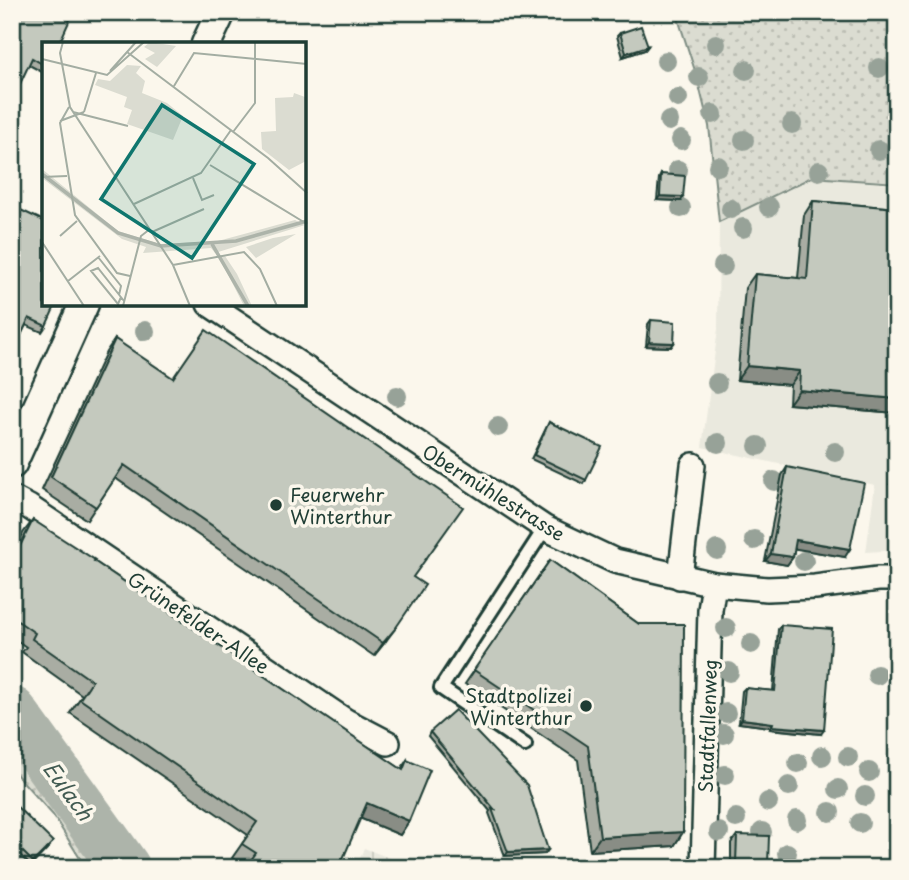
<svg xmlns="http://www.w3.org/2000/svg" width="909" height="880" viewBox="0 0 909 880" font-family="'Playpen Sans',sans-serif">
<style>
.built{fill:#eae9de}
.industrial{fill:url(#industrial-grid)}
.grass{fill:url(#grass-dots);stroke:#7d8c82;stroke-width:2}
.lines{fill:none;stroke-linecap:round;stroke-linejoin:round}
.river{stroke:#adb4aa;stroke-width:51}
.service-casing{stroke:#1f3d34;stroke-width:18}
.minor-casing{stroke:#1f3d34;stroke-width:28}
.tertiary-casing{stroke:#1f3d34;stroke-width:33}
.service{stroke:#fbf7ec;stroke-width:12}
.minor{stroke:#fbf7ec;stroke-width:23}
.tertiary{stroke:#fbf7ec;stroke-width:28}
.tree{fill:#97a298}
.wall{fill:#a9ada3;stroke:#1f3d34;stroke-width:2}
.shaded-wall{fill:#898d85;stroke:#1f3d34;stroke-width:2}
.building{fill:#c4c9be;stroke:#1f3d34;stroke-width:2}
.poi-dot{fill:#1f3d34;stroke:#fbf7ec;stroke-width:2.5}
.labels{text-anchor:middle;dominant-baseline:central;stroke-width:7;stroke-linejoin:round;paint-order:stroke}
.street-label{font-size:19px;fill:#1f3d34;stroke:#fbf7ec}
.poi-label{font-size:19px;fill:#1f3d34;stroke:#fbf7ec;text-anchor:start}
.water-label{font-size:21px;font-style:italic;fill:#425b52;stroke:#fbf7ec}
.inset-river{fill:none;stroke:#adb4aa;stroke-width:3.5}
.inset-road{fill:none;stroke:#a3ada2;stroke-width:2}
.view{fill:#0f766e;fill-opacity:0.15;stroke:#0f766e;stroke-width:3.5}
.inset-edge{fill:none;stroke:#1f3d34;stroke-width:3.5}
</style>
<defs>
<pattern id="industrial-grid" width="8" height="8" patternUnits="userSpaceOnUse" patternTransform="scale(1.75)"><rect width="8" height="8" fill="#eae9de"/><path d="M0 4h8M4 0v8" fill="none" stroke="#c8c9bf"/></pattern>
<pattern id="grass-dots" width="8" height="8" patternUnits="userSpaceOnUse" patternTransform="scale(1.75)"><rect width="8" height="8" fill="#dbdcd1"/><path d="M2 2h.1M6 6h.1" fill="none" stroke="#bcbeb4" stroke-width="1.8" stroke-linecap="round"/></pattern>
</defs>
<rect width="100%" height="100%" fill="#fbf7ec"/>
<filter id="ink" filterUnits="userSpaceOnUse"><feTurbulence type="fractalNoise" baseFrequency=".0143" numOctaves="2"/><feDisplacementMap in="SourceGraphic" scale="14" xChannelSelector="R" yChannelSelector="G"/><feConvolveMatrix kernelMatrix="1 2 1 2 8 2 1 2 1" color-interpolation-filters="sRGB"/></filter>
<g filter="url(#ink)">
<!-- built -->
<polygon class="built" points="815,177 897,185 897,550 866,552 875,485 702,447 718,329 719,223"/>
<!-- industrial -->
<polygon class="industrial" points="364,848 414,868 356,868"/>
<!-- grass -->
<g class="grass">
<polygon points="676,12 897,12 897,183 812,177 719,222 709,126 697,77"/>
<polygon points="12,678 149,868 86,868 53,815 16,774 12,769"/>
</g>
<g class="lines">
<!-- river -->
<polyline class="river" points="12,712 125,868"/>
<!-- service casing -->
<g class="service-casing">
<polyline id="service" points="525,745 441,688 545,528"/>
</g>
<!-- minor casing -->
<g class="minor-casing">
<g id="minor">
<polyline points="209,304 545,528 615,561 714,584 767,589 815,587 878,579 897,579"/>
<polyline points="12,498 29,507 346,721 388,743"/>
<polyline points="680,577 693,465"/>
<polyline points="703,868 710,610 714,584"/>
</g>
</g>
<!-- tertiary casing -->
<g class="tertiary-casing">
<g id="tertiary">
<polyline points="206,44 221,12"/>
<polyline points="12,464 84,304"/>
</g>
</g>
<!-- service -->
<use href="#service" class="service"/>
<!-- minor -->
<use href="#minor" class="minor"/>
<!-- tertiary -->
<use href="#tertiary" class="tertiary"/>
</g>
<!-- trees -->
<g class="tree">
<circle cx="716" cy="44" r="10"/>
<circle cx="666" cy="61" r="10"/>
<circle cx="879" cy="68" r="10"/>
<circle cx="746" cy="70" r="10"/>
<circle cx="699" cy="77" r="10"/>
<circle cx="678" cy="98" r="10"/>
<circle cx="713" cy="114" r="10"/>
<circle cx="669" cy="121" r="10"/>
<circle cx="792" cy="124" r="10"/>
<circle cx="681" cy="140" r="10"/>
<circle cx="744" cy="140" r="10"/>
<circle cx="879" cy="150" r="10"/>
<circle cx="718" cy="166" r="10"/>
<circle cx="678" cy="170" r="10"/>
<circle cx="819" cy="171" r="10"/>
<circle cx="769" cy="207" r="10"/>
<circle cx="681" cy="208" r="10"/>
<circle cx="731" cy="209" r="10"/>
<circle cx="743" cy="228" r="10"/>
<circle cx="723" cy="266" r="10"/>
<circle cx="145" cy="331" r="10"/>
<circle cx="717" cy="383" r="10"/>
<circle cx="397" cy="396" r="10"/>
<circle cx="498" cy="427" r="10"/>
<circle cx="718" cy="443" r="10"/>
<circle cx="758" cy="446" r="10"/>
<circle cx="835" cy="452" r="10"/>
<circle cx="774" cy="481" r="10"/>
<circle cx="754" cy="540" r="10"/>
<circle cx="717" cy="550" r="10"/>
<circle cx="804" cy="561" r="10"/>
<circle cx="726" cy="628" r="10"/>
<circle cx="751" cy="644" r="10"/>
<circle cx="729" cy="672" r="10"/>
<circle cx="877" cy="675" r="10"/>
<circle cx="726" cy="713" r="10"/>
<circle cx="724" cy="734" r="10"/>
<circle cx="822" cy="756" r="10"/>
<circle cx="848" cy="757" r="10"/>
<circle cx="798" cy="763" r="10"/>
<circle cx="869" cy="772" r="10"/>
<circle cx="725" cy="775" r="10"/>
<circle cx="789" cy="786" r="10"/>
<circle cx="838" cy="789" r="10"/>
<circle cx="865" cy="796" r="10"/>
<circle cx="768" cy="802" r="10"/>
<circle cx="830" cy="812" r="10"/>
<circle cx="736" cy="818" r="10"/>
<circle cx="797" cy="820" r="10"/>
<circle cx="860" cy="823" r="10"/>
<circle cx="719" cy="832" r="10"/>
<circle cx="762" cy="832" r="10"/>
<circle cx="787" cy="853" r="10"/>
</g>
<!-- wall -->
<g class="wall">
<polygon points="12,12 44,44 44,73 29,65"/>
<polygon points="620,33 648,46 645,50 623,57 617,36"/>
<polygon points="661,174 681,201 657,200 659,178"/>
<polygon points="813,201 897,208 897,484 890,484 896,413 789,404 790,385 737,380 745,288 755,274 798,278 804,215"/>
<polygon points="12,206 46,326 42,332 26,325 12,352"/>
<polygon points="651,320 674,343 671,347 646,346 648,324"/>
<polygon points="115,339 413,577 386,641 374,656 115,478 87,520 42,490 106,352"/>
<polygon points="549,422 586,480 584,484 531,459"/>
<polygon points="787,467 845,557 794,548 793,557 787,565 765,561 782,475"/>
<polygon points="33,520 401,769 407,760 409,821 400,835 360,818 246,867 232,858 248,835 70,713 82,695 22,652 26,647 12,637 12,556 23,533"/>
<polygon points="550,560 639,624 683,832 674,846 590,851 578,760 465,684"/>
<polygon points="781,625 821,734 770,729 770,727 739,723 742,691 745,688 773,691 778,629"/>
<polygon points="897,637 897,675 891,675 894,642"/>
<polygon points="430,732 548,850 545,854 505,856 489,813 490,811 428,736"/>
<polygon points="12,802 50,846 31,866 12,847"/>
<polygon points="737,835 768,864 766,868 731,868 731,843"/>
</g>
<!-- shaded-wall -->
<g class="shaded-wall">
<polygon points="648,46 645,50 623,57 626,53"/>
<polygon points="660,196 683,197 681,201 657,200"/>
<polygon points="649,342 674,343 671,347 646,346"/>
<polygon points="747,366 800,371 790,385 737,380"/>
<polygon points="799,390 897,399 897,412 896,413 789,404"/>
<polygon points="897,474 897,484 890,484"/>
<polygon points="796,540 850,549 845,557 791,548"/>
<polygon points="771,554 793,557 787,565 765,561"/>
<polygon points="395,629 386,641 374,656 383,643"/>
<polygon points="896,667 897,675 891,675"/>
<polygon points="742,719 773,723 770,727 739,723"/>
<polygon points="772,726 824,730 821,734 770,729"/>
<polygon points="367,803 409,821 400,835 357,817"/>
<polygon points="683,832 674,846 590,851 600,837"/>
<polygon points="548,850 545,854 505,856 508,852"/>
<polygon points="736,863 768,864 766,868 733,868"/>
</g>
<!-- building -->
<g class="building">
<polygon points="12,12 66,12 72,15 59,44 44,44 44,65 32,58 12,101"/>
<polygon points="641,26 648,46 626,53 620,33"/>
<polygon points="661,174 685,176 683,197 660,196"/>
<polygon points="813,201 897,208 897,399 799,390 800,371 747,366 755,274 807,279"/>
<polygon points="12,206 44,221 44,304 56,304 46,326 29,318 15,348 12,347"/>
<polygon points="651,320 675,322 674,343 649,342"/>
<polygon points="206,330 463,507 413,577 425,585 395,629 383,643 124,465 96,507 51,477 115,339 173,378"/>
<polygon points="549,422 602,447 586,480 534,455"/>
<polygon points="787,467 864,483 850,549 796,540 793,557 771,554"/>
<polygon points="33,520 95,560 94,561 403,770 407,760 430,770 409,821 367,803 339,868 245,868 256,853 242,844 257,822 80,699 92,681 32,639 35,633 12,617 12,562"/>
<polygon points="550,560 639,624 684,624 683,832 600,837 588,746 474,670"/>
<polygon points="781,625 832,629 824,730 772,726 773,723 742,719 745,688 775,691"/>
<polygon points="455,710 527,785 548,850 508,852 492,809 495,810 430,732"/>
<polygon points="12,802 53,842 33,862 12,841"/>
<polygon points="737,835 769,836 768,864 736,863"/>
</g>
</g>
<!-- markers -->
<g class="poi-dot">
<circle cx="276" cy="505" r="7"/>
<circle cx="586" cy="706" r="7"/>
</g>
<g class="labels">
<!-- street labels -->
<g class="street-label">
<text transform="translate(494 492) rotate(32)">Obermühlestrasse</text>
<text transform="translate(199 622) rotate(34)">Grünefelder-Allee</text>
<text transform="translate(707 726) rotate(-88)">Stadtfallenweg</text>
</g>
<!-- poi labels -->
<g class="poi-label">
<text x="290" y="494">Feuerwehr<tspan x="290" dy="22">Winterthur</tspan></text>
<text x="572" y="695" text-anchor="end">Stadtpolizei<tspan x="572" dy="22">Winterthur</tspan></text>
</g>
<!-- water labels -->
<g class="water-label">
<text transform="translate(69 790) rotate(54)">Eulach</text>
</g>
</g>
<!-- overview -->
<g transform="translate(42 42)">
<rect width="264" height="264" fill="#fbf7ec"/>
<path d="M108 0 134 4 115 25 103 17 113 11 102 5ZM85 23 99 24 94 31 103 39 100 51 125 61 141 74 131 98 85 82 90 68 82 65 85 55 53 43 56 37 68 39ZM264 43V119L247 128 220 107 219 90 234 89 233 56 251 55 252 51 263 55ZM0 127 76 189 118 202 176 199 253 178 263 183 173 211 169 206 101 211 104 205 80 197 0 136ZM254 192 214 216 204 205 231 196ZM183 214 195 232 210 264H202L177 215Z" fill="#dbdcd1"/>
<path class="inset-river" d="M0 132 76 191 119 204 194 199 265 179M170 202 206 264"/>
<path class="inset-road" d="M21 0 18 11 28 65 131 223 148 264M85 10 226 116 265 151M0 17 65 33 102 0M68 29 94 0M132 44 152 11 265 22M27 65 18 81 33 173 75 231 88 234M31 70 86 84M42 70 54 31M18 79 42 70M191 90 213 61V0M168 123 265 182M0 135 25 134M151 136 160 158 172 153M92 162 159 131 189 88M110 190 162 167M18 194 35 179M0 200 42 264M56 215 79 244 77 253M131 223 202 210 218 227 235 264M26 239 58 214M79 255 76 262 49 229 56 226 82 259M81 264 99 194 108 187"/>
<path class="view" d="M120 63 212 122 150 216 59 157Z"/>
<rect width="264" height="264" class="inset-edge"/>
</g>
<!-- margin -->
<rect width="909" height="880" fill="none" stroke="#fbf7ec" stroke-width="42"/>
<rect x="21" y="21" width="867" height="838" fill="none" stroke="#1f3d34" stroke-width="2.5" filter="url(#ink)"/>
</svg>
